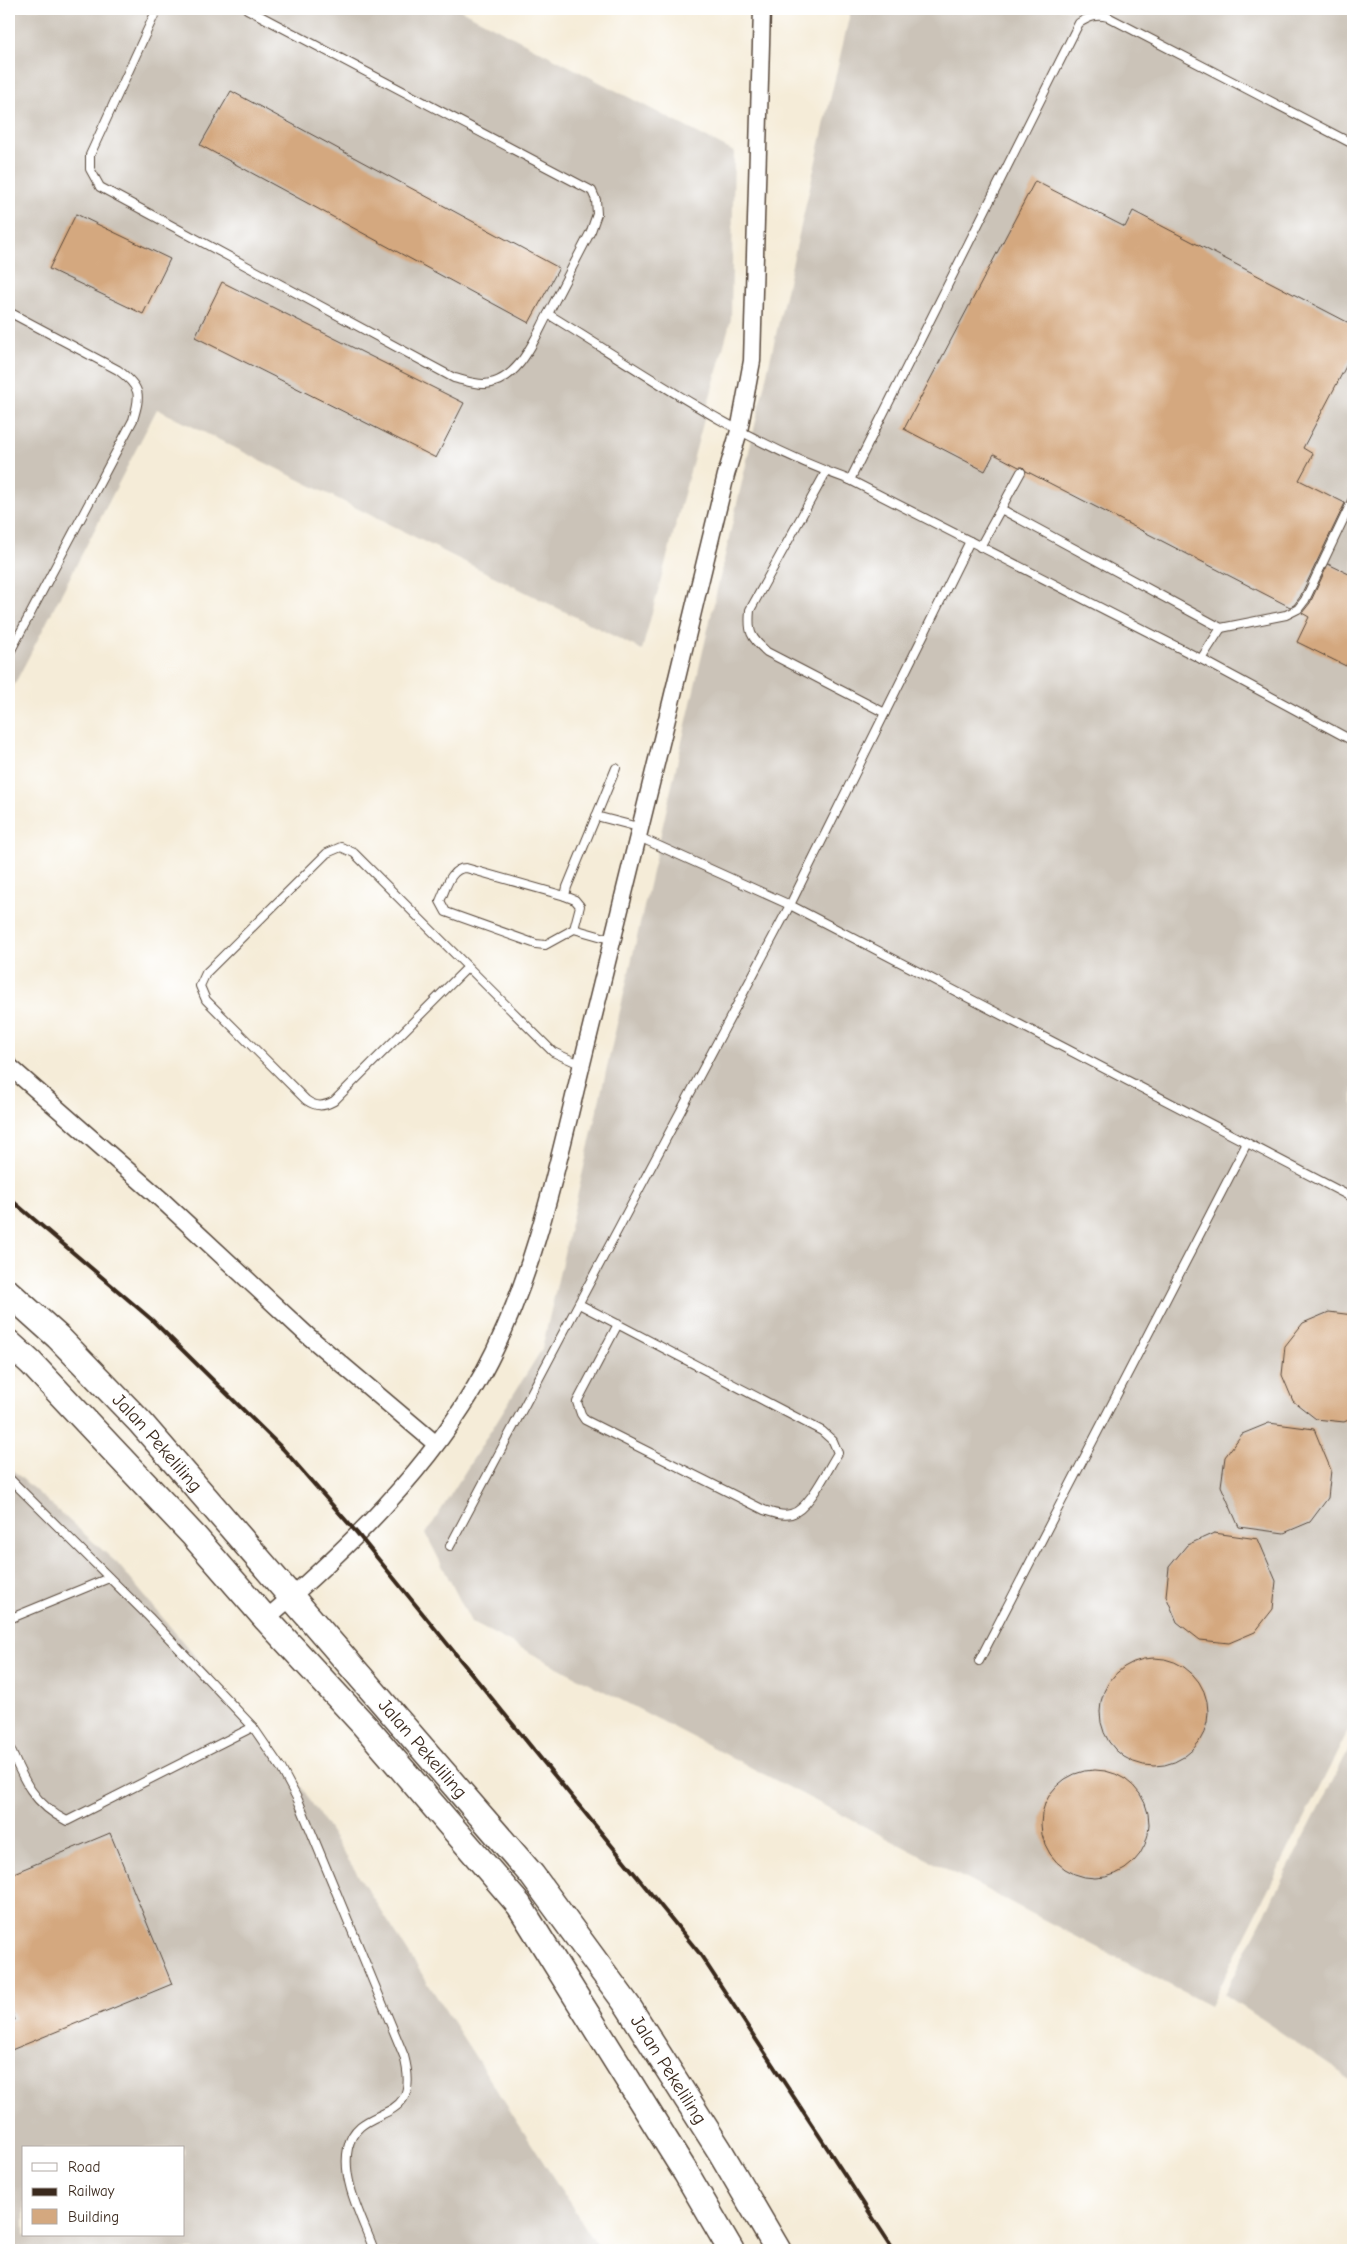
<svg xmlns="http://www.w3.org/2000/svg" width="1362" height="2259" viewBox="0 0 1362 2259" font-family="'Comic Neue',sans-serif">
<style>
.industrial{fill:#cbc3b8;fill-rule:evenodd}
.building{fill:#d4a87f}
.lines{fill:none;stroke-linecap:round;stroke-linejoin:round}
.lane-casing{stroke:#57473a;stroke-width:10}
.street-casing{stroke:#57473a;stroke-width:19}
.primary-casing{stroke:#57473a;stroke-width:28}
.lane{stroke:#fff;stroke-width:8}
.street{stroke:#fff;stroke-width:16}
.primary{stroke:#fff;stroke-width:25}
.rail{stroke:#3b2a1e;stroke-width:4}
.labels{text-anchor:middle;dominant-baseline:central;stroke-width:4;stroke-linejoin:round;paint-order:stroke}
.street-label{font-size:19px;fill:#3b2a1e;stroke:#fff}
</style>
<rect width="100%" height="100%" fill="#fff"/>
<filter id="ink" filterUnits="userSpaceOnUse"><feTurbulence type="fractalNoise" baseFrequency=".02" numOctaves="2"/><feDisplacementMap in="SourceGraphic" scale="10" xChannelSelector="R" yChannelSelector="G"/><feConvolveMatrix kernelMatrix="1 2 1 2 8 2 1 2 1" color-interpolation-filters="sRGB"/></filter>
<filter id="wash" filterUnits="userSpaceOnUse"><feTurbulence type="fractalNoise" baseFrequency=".0096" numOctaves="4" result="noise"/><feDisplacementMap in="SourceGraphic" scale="20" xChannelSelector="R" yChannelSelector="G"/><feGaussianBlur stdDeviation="1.12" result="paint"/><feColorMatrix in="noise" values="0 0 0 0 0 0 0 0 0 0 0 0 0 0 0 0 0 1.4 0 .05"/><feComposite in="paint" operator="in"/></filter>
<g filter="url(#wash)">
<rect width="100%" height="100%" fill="#f5ecd8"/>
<!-- industrial -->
<g class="industrial">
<polygon points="9,9 459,9 734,152 731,319 642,650 157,409 9,695"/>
<polygon points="851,9 1353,9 1353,1721 1210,2006 471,1622 426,1534 542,1349"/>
<path d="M9 1467 117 1563 293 1774 600 2250H9ZM24 2148H184V2235H24Z"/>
<polygon points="1353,1741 1353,2081 1224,1994"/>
</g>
<g id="blocks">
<!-- building -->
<g class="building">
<polygon points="231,91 559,268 529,323 200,145"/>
<polygon points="1035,181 1125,227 1133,211 1353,325 1353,353 1303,448 1313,454 1299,480 1345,503 1300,597 1294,605 1290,607 1026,471 1023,467 1019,467 994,454 985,471 904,429"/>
<polygon points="76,214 170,259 143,314 49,269"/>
<polygon points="222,282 464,403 436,458 195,337"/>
<polygon points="1328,564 1353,576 1353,650 1346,666 1297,642 1309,617 1302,613 1310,603"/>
<polygon points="1329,1312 1353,1315 1353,1418 1344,1422 1316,1419 1293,1401 1282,1375 1285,1346 1303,1323"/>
<polygon points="1269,1423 1314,1429 1331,1470 1328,1498 1310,1522 1284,1533 1239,1527 1221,1486 1225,1457 1242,1434"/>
<polygon points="1214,1533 1258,1539 1276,1581 1273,1609 1255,1632 1229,1643 1200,1640 1177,1622 1166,1596 1169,1567 1187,1545"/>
<circle cx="1154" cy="1712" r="54"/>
<circle cx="1095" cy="1824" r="54"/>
<polygon points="110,1833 172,1984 9,2051 9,2021 15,2020 9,2005 9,1875"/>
</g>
</g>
</g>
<g filter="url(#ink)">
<use href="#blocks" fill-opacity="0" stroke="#57473a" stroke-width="1"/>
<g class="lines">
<!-- lane casing -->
<g class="lane-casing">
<g id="lane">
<path d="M157 9 90 155V169L100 187 454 378C463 380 476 385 485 384 519 381 534 340 548 314 646 374 741 442 850 480L1201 659 1353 741"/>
<polyline points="247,9 592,191 596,200 597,214 591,231 548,314"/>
<path d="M9 312 118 370C141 387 141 394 133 420L9 654"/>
<path d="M826 472 750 610C748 632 750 637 767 652L885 713"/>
<path d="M850 480 1079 23C1089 17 1095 14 1108 17L1353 144"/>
<polyline points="1001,509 1221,628 1286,615 1298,609 1305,600 1353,499"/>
<polyline points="980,547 1021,472"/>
<polyline points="1201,659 1221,628"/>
<polyline points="596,816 642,828"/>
<polyline points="639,837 790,905 1353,1198"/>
<path d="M565 896 466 868C450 868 446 889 440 901L446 912 536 944 545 945 574 929 613 940"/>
<polyline points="574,929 580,906 575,900 565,896 567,887 616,768"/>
<path d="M468 967 334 1101C323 1107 316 1107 306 1100L206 1000 200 986 206 973 327 853 341 847 354 853 553 1052 582 1065"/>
<path d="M579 1304 822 1431 833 1441 838 1453C828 1468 809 1510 791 1514 781 1516 773 1513 764 1510L585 1420 581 1414 577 1402 618 1324"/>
<path d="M9 1478 149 1617 253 1727 281 1768 298 1800 404 2056C424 2130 358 2100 348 2148 341 2181 363 2220 374 2250"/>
<polyline points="450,1546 790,905 970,541"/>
<polyline points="9,1619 109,1578"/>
<polyline points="979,1661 1247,1143"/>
<path d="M9 1746C23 1779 33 1804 67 1821L253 1727"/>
</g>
</g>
<!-- street casing -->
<g class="street-casing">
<g id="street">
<polyline points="9,1066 164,1202 307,1335 436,1444"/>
<path d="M266 1619C348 1548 430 1469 483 1373 538 1272 561 1146 589 1035 636 848 681 662 726 475L739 431 752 361 762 9"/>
</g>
</g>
<!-- primary casing -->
<g class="primary-casing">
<g id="primary">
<path id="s1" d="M9 1293 58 1337 140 1422 532 1875 628 2006 720 2151 778 2250"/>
<polyline points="9,1343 31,1363 194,1536 266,1619 364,1725 519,1905 686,2173 731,2250"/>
</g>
</g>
<!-- lane -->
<use href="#lane" class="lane"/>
<!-- street -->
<use href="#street" class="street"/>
<!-- primary -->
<use href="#primary" class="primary"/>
<!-- rail -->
<polyline class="rail" points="9,1198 151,1319 283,1449 357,1533 700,1954 894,2250"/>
</g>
</g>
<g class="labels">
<!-- street labels -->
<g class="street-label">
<text stroke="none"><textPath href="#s1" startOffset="211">Jalan Pekeliling</textPath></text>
<text stroke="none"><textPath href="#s1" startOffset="616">Jalan Pekeliling</textPath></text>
<text stroke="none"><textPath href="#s1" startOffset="1021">Jalan Pekeliling</textPath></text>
</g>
</g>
<!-- margin -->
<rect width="1362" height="2259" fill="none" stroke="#fff" stroke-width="30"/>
<!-- legend -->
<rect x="22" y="2146" width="162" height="90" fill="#ffffff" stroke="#b1aaa5"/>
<rect x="32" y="2163" width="25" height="8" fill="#ffffff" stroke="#b1aaa5"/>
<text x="68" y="2172" font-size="15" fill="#3b2a1e">Road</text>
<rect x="32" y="2188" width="25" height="8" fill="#3b2a1e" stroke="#b1aaa5"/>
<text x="68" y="2196" font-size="15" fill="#3b2a1e">Railway</text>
<rect x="32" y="2209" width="25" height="15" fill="#d4a87f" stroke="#b1aaa5"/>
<text x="68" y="2222" font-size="15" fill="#3b2a1e">Building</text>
</svg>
